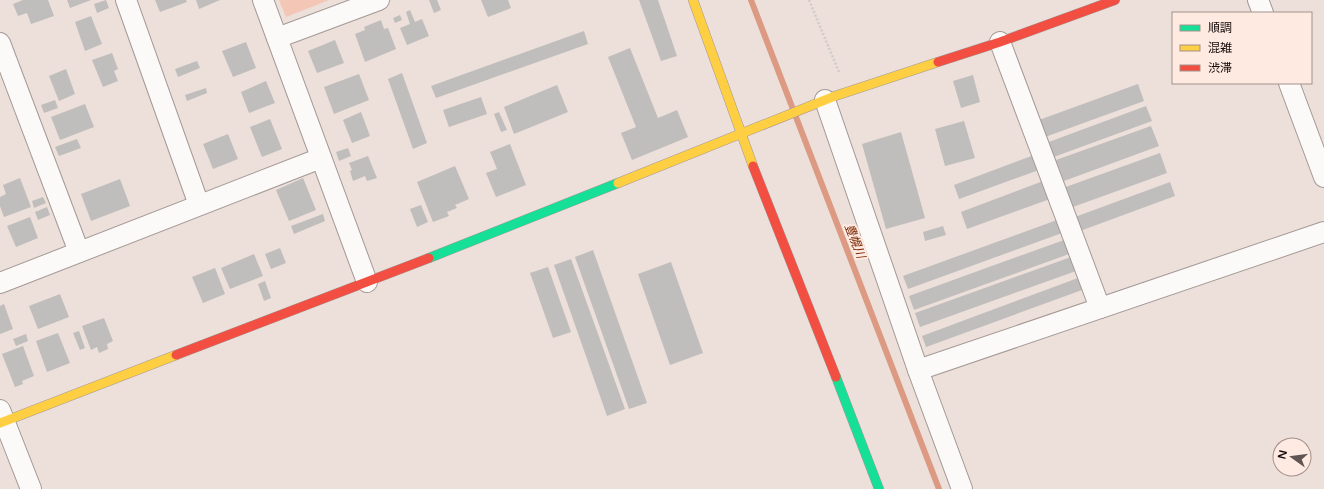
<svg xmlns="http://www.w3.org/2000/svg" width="1324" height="489" viewBox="0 0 1324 489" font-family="'Varela Round','Noto Sans JP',sans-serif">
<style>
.green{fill:#f3c6b6}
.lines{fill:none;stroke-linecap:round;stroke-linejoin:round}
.stream{stroke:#dc9a82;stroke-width:6}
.building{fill:#bfbebc}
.street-casing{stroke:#a39995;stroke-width:22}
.fast-casing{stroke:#a39995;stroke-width:10}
.slow-casing{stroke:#a39995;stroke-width:10}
.jam-casing{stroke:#a39995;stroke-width:10}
.path{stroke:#cfcbca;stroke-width:2.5;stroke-dasharray:2 2;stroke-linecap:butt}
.street{stroke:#fcfaf9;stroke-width:20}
.fast{stroke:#16e098;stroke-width:9}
.slow{stroke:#ffcf43;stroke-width:9}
.jam{stroke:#f24e42;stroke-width:9}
.labels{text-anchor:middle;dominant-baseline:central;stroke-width:4;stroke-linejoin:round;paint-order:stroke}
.water-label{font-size:12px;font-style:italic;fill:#782802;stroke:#ffeae2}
</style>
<rect width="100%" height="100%" fill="#eddfda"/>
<!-- green -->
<polygon class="green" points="279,0 329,0 286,17"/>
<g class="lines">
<!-- stream -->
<polyline class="stream" points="751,0 939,489"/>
</g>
<!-- building -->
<g class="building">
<polygon points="23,0 48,0 54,16 31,24 27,13 18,16 13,4"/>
<polygon points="67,0 91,0 70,8"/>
<polygon points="106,0 109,8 97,13 94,4"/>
<polygon points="155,0 186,0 187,2 160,12"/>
<polygon points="196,0 220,0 199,9"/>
<polygon points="429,0 437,0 441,10 434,13"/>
<polygon points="481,0 508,0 511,8 488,17"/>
<polygon points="639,0 658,0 677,56 661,61"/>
<polygon points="410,10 415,22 422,19 429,36 407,45 400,28 410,24 406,12"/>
<polygon points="400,15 402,20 395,23 393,18"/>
<polygon points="91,16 102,44 85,51 75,22"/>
<polygon points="381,20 384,29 388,28 396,49 365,62 355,34 365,30 364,27"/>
<polygon points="584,31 588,44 436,98 431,86"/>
<polygon points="335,40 344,63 317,73 308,51"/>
<polygon points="246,42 256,68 233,77 222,51"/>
<polygon points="630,48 658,118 677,110 688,137 632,160 621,133 636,127 608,57"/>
<polygon points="112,53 118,69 114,71 118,81 103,87 92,60"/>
<polygon points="197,61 200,68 178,77 175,69"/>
<polygon points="66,69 75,94 59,101 49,76"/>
<polygon points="402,73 427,143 413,149 388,79"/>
<polygon points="359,74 369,100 334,114 324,87"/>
<polygon points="973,75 980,102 961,108 953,81"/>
<polygon points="266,81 275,103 249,113 241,92"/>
<polygon points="1138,84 1144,101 1045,137 1039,120"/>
<polygon points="557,85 568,112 514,134 504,107"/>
<polygon points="206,88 207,93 187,101 185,95"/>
<polygon points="481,97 487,114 449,127 443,110"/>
<polygon points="55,100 58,108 44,113 41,105"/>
<polygon points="85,104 94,127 60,140 51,117"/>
<polygon points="1146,106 1152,121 1051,158 1046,143"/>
<polygon points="361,112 370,136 352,143 343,120"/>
<polygon points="499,112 507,130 501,132 494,114"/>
<polygon points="270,119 282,149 262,157 250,127"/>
<polygon points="964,121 975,158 945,166 935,129"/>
<polygon points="1151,126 1159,146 1064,181 1056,160"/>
<polygon points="901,132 925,218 886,229 862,144"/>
<polygon points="228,134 238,159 213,169 203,144"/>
<polygon points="77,139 81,148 59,156 55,147"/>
<polygon points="510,144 526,185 496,197 486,173 497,169 490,152"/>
<polygon points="348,148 351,156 339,161 336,152"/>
<polygon points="1160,153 1167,173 1070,208 1063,188"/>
<polygon points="1034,155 1039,170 959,199 954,185"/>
<polygon points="368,156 377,178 367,181 365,176 353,181 350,171 352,170 349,163"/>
<polygon points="455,166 469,199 455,205 457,208 447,212 449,216 433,222 417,182"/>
<polygon points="20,178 31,207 4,217 0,206 0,197 6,194 3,185"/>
<polygon points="303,178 316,210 289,221 276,190"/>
<polygon points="120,179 130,206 91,221 81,194"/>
<polygon points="1043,181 1050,199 967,229 961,212"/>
<polygon points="1170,182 1175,196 1080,231 1075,217"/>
<polygon points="43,197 46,203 34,208 32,201"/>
<polygon points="421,205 428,222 417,227 410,209"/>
<polygon points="47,207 50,215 38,220 35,212"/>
<polygon points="323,214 325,221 294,234 291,226"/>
<polygon points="30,217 38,238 16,247 7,226"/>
<polygon points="1057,220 1062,233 908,289 903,276"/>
<polygon points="943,226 946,235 925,241 923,232"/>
<polygon points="1064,240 1069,254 914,310 909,296"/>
<polygon points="280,248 286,263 271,269 265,254"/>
<polygon points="593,250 647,403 629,409 575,257"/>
<polygon points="254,254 263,276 230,289 221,268"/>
<polygon points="1071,257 1076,271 920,327 915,313"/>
<polygon points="571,259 625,409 607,416 554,265"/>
<polygon points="671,262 703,353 670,365 638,274"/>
<polygon points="548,267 571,332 553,338 530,273"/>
<polygon points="215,268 225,294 203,303 192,277"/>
<polygon points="1078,278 1082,290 926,347 922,336"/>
<polygon points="265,281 271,298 264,301 258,284"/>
<polygon points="60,294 69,317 38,329 29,306"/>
<polygon points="4,304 13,329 0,334 0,306"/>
<polygon points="104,318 113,341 107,344 108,349 99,353 97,347 91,350 82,326"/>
<polygon points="79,331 85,348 80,350 73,333"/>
<polygon points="58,333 70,363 47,372 36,341"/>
<polygon points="26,334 28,341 16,346 13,339"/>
<polygon points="23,346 34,376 22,381 23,384 15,387 2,354"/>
</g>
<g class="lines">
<!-- street casing -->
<g class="street-casing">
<g id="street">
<polyline points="126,0 199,205"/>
<polyline points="263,0 367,282"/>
<polyline points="1258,0 1263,13"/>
<polyline points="277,38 379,0"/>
<polyline points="1000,42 1100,308"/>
<polyline points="0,43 79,252"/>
<polyline points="1289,83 1324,177"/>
<polyline points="825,100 918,370 962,489"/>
<polyline points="0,283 321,158"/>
<polyline points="918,370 1324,232"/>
<polyline points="0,410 31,489"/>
</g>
</g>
<!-- fast casing -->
<g class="fast-casing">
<g id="fast">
<polyline points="429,258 618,183"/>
<polyline points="836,377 879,489"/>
</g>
</g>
<!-- slow casing -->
<g class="slow-casing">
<g id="slow">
<polyline points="693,0 753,166"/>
<polyline points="618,183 835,96 938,62"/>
<polyline points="0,423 176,355"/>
</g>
</g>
<!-- jam casing -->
<g class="jam-casing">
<g id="jam">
<polyline points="938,62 1000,42 1115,0"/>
<polyline points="753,166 836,377"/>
<polyline points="176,355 429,258"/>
</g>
</g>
<!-- path -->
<polyline class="path" points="809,0 839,72"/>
<!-- street -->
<use href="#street" class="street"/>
<!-- fast -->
<use href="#fast" class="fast"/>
<!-- slow -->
<use href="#slow" class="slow"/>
<!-- jam -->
<use href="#jam" class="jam"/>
</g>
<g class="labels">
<!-- water labels -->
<g class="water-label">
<text transform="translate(855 241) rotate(69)">豊幌川</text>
</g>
</g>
<!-- legend -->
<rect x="1172" y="12" width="140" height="72" fill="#ffeae2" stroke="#a1918b"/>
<rect x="1180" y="25" width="20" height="6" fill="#16e098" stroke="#a1918b"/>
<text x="1208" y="32" font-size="12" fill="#140b09">順調</text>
<rect x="1180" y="45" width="20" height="6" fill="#ffcf43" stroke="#a1918b"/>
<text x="1208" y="52" font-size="12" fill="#140b09">混雑</text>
<rect x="1180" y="65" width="20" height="6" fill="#f24e42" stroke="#a1918b"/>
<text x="1208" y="72" font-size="12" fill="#140b09">渋滞</text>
<!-- north arrow -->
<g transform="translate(1292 457) rotate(284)"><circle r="19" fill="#ffeae2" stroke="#a1918b"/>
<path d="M0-3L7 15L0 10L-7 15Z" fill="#605552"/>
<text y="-6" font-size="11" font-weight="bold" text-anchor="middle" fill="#140b09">N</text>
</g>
</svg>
